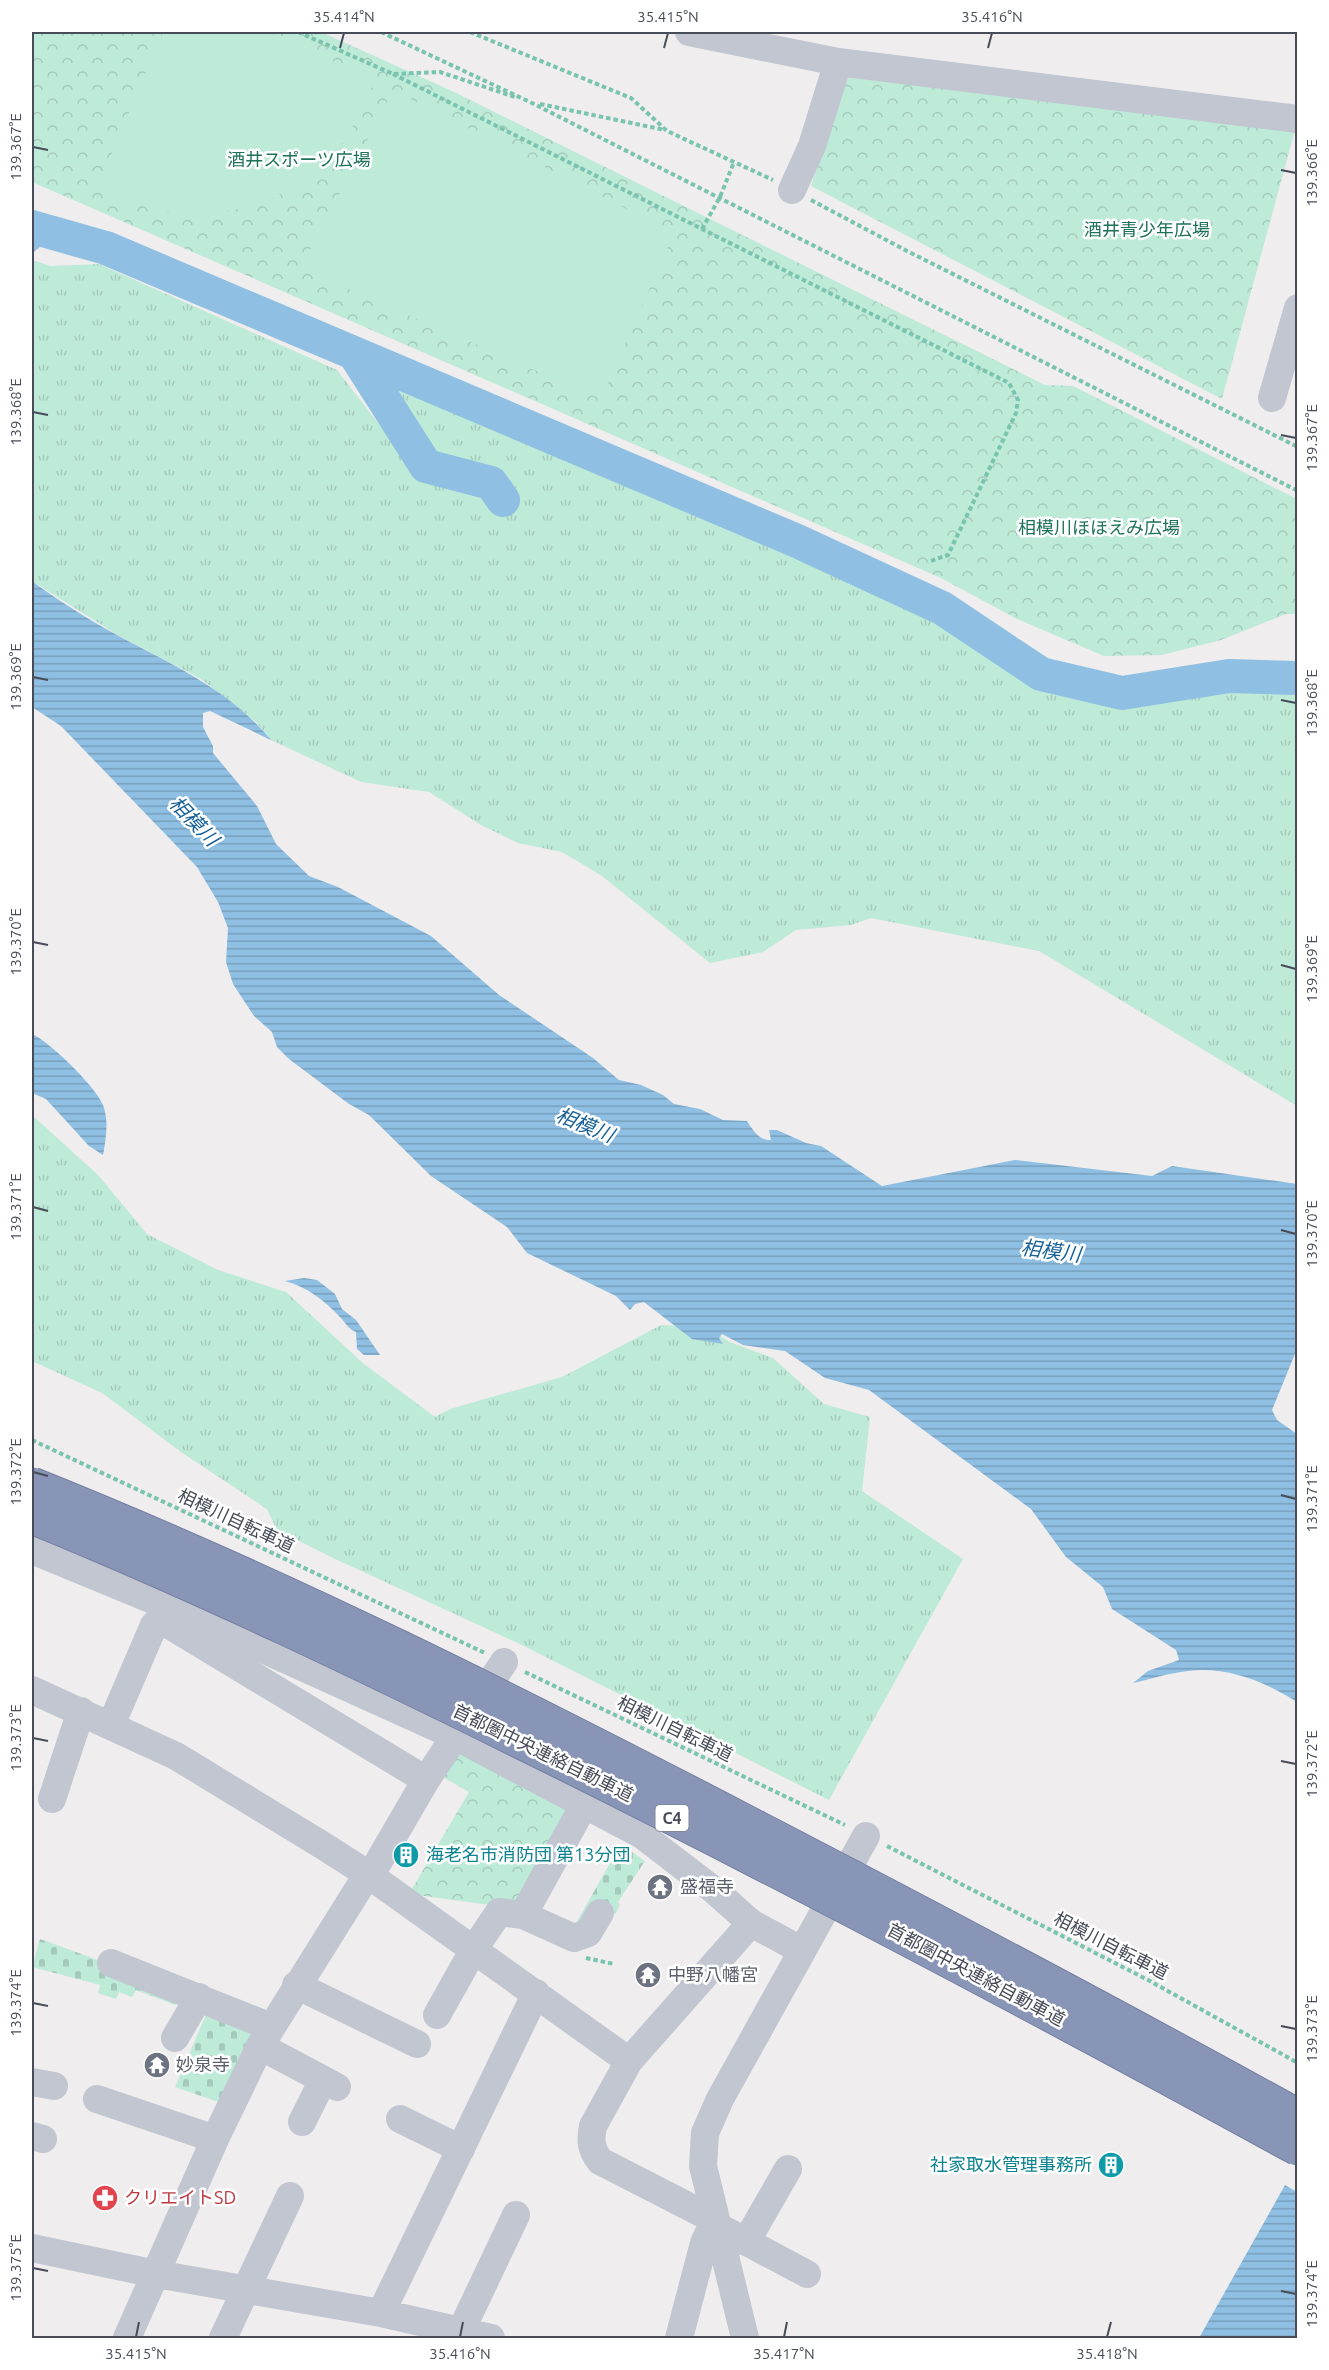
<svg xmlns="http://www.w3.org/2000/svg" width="1329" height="2370" font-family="Ubuntu,'Noto Sans JP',sans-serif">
  <defs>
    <pattern id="grass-tufts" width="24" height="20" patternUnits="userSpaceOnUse" patternTransform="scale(1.5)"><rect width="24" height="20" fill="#beead8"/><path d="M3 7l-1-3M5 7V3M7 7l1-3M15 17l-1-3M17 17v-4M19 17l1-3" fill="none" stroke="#a5cabc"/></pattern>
    <pattern id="cemetery-stones" width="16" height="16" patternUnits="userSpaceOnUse" patternTransform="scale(1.5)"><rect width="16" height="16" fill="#beead8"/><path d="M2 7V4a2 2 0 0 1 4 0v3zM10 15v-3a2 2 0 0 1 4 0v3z" fill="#a5cabc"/></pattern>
    <pattern id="park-crowns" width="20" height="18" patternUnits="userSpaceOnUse" patternTransform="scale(1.5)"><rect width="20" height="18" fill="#beead8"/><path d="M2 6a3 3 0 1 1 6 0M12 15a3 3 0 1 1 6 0" fill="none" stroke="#a5cabc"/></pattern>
    <pattern id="water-rules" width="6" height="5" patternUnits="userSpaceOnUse" patternTransform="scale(1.5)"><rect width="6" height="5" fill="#8fc0e3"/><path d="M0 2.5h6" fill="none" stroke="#779ebb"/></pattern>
  </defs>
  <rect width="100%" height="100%" fill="#efeded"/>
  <path fill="url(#grass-tufts)" d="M32,260l19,6 48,-2 238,106 79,102 69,14 18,14 10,-6 -51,-29 -23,-2 -12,-5 -51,-81 25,1 524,227 39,18 29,23 35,18 84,16h28l78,-12 13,19 29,6 37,-9v422l-258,-155 -168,-33 -20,7 -55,5 -33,22 -53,11 -108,-87 -40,-24 -44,-9 -37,-18 -52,-33 -68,-10 -90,-42 -15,-18 -55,-43 -85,-45 -84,-53z
    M32,1115l66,60 49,59 71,36 68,22 78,72 71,53 15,-8 112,-32 99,-52 45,2 24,15 43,16 51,46 46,13 -8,74 101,68 -134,241 -307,-155 -191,-88 -54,-27 -10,-21 -86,-57 -79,-59 -70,-32z"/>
  <path fill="url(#cemetery-stones)" d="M621,1844l24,17 -27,41 2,3 -5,9 -15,-10 -14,25 -10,-6z
    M40,1939l69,25 68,34 -2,7 -39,-15 -4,7 -13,-5 -3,7 -18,-6 2,-8 -68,-18z
    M208,2010l48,21 -29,74 -52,-18z"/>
  <path fill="url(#park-crowns)" d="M32,32h289l129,58 595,295 28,1 224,113v115h-11l-65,26 -59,15 -58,1 -87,-37 -76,-41 -909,-396z
    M846,77l449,53 -73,269 -411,-213z
    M460,1753l111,56 -44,88 -29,9 -89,-12 60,-102 -28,-16z"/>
  <path fill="#beead8" d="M163,32h105l107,48c-11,25 -22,50 -39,72 -38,45 -102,67 -160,60 -28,-3 -53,-13 -79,-24z
    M393,90l281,143 -73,166 -300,-131z"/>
  <path fill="url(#water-rules)" d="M32,209l85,37 -3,9 -9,3 -32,-14 -22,-5 -19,14z
    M32,581c27,20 56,38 85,54 56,30 113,55 154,105l-61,-29 -7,2v14l10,19v7l44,53 19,38 33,32 29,11 93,49 68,59 94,63 26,22 22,5 22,10 11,9 26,5 23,11 24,1c6,9 12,20 24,19l-2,-10h8l29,13 15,3 61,40 133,-26 137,16 20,-10 125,18v165l-25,61 5,10 20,14v268c-31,-20 -71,-36 -109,-31 -19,2 -37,8 -55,12l15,-12 31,-11 -3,-10 -64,-41 -9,-22 -37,-30 -35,-48 -162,-119 -44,-12 -40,-27 -42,-6 -21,-11 -3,4 4,6 -31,-5 -48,-37 -9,2 -5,6 -14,-14 -89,-43 -20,-26 -76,-51 -62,-61 -20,-11 -60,-45 -12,-12 -5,-15 -18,-16 -21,-32 -7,-22 2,-34 -10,-26 -21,-35 -136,-141 -29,-19z
    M32,1034c17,7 65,54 71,71 6,16 3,34 0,50l-14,-9 -43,-47 -14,-6z
    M304,1278l13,2 18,14 7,15 14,11 24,35h-16l-7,-6 -1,-17c-8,-3 -10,-9 -16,-15 -16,-17 -33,-30 -55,-36z
    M1285,2185l12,7v146h-98z"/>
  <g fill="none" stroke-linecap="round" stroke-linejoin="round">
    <path stroke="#8fc0e3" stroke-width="34" d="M32,227l74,21 691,293 145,67 99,66 81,19 107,-17 69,2
      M356,356l70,110 65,17 12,17"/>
    <path stroke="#79c4af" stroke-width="4" stroke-dasharray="4.5 3" stroke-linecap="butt" d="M298,32l95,42 47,-2 75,25
      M381,32l151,71 766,388
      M470,32l161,66 36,33 106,49
      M393,74l616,309 9,17 -2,13 -68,142 -20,7
      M540,104l125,26
      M811,200l96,51 391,196
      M702,229l18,-32 14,-35
      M32,1440l453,213
      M525,1672l320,153
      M887,1846l261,134 150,83
      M586,1958l28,6"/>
    <path stroke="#c1c6d1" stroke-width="28" d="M689,32l149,30 460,57
      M792,190l20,-44 26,-84
      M1272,398l26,-90
      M32,1550l133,55 290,131 187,99 73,56 36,32 50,27
      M32,1690l144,66 146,89 47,30 260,186
      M111,1725l43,-100 7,-5 265,160
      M52,1799l29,-88
      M523,1915l61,-110
      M111,1963l160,64
      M296,1985l121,59
      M437,2015l37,-66 25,-37 24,3 51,23 14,-5 12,-20
      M175,2038l24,-41
      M260,2046l77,41
      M32,2082l22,4
      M97,2099l118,40
      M400,2119l61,30
      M302,2122l21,-42
      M32,2136l11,3
      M715,2220l-115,-59c-9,-12 -10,-20 -7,-35l36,-65 122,-138
      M717,2226l90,48
      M746,2242l42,-73
      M32,2248l124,26 225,39 110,25
      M381,2313l155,-320
      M461,2331l55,-116
      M127,2338l88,-199 45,-93 102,-163 14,-17 50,-86 78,-118
      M223,2338l67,-142
      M679,2338l25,-95 11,-23
      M745,2338l-42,-172 2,-33 15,-34 146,-263"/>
    <defs>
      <path id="highway-bridge" d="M32,1484c248,99 488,220 726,344 181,94 361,189 540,288
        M32,1517c169,69 333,148 497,229 259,128 515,264 769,403"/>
    </defs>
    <use href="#highway-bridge" stroke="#7480a3" stroke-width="35" stroke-linecap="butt"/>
    <use href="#highway-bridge" stroke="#8895b7" stroke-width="33"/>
  </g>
  <path fill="none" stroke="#474c58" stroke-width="2" d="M340,48l4,-15M664,48l4,-15M988,48l4,-15M33,147l15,3M1281,170l15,3M33,412l15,3M1281,435l15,3M33,677l15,3M1281,700l15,3M33,942l15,3M1281,965l15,4M33,1207l15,4M1281,1230l15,4M33,1472l15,4M1281,1495l15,4M33,1738l15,3M1281,1761l15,3M33,2003l15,3M1281,2026l15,3M33,2268l15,3M1281,2291l15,3M136,2337l3,-15M460,2337l3,-15M784,2337l3,-15M1107,2337l4,-15"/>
  <defs>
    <symbol id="building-disc" viewBox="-11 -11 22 22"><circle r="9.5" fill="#0f9aa8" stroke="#fff"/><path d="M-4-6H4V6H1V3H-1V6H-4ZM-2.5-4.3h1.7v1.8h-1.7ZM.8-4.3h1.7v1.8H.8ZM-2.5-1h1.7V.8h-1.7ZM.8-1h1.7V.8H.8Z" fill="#fff"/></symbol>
    <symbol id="temple-disc" viewBox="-11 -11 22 22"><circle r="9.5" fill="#6b7280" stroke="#fff"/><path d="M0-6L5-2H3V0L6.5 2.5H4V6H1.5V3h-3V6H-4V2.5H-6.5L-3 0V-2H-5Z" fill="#fff"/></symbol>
    <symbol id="pharmacy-disc" viewBox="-11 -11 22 22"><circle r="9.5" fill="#e0444e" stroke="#fff"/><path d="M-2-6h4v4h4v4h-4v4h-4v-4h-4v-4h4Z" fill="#fff"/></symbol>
  </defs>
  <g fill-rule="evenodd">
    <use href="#building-disc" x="391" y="1840" width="30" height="30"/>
    <use href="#temple-disc" x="645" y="1872" width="30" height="30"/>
    <use href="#temple-disc" x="633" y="1960" width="30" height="30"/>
    <use href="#temple-disc" x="142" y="2050" width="30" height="30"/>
    <use href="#building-disc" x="1096" y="2150" width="30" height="30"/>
    <use href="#pharmacy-disc" x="90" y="2183" width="30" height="30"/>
  </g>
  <g text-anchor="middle" stroke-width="5" stroke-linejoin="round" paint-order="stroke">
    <rect fill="#fff" stroke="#7e828a" stroke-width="1.5" x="655.5" y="1805" width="33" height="26" rx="4.5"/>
    <g font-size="16" font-weight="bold" fill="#474c58">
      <text x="672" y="1824">C4</text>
    </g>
    <g font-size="18" fill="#1f725a" stroke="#fff">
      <text x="299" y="166">酒井スポーツ広場</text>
      <text x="1147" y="236">酒井青少年広場</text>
      <text x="1099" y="534">相模川ほほえみ広場</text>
    </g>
    <g font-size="18" fill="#474c58" stroke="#fff">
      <text transform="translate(236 1521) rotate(25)" y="6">相模川自転車道</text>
      <text transform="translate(675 1729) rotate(26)" y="6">相模川自転車道</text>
      <text transform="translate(543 1753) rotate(26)" y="6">首都圏中央連絡自動車道</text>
      <text transform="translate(1111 1946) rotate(27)" y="6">相模川自転車道</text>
      <text transform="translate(976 1975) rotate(28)" y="6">首都圏中央連絡自動車道</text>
    </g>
    <g font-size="18" fill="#0d838f" stroke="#fff" text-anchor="start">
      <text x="426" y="1861">海老名市消防団 第13分団</text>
      <text x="1092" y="2171" text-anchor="end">社家取水管理事務所</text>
    </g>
    <g font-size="18" fill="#5b616d" stroke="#fff" text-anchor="start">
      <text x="680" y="1893">盛福寺</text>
      <text x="668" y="1981">中野八幡宮</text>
      <text x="176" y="2071">妙泉寺</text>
    </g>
    <g font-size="18" fill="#be3a42" stroke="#fff" text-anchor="start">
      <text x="124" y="2204">クリエイトSD</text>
    </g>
    <g font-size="20" font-style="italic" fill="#196399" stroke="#fff">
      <text transform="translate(194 821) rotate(46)" y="7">相模川</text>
      <text transform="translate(585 1125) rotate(22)" y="7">相模川</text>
      <text transform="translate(1051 1251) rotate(7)" y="7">相模川</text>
    </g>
  </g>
  <rect width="1329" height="2370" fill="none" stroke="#ffffff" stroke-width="66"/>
  <rect x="33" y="33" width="1263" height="2304" fill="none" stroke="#474c58" stroke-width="2"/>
  <g font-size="15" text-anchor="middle" fill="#474c58">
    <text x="344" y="22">35.414°N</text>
    <text x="668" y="22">35.415°N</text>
    <text x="992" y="22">35.416°N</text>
    <text transform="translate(16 147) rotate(-90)" y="5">139.367°E</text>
    <text transform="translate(1312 173) rotate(-90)" y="5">139.366°E</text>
    <text transform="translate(16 412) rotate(-90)" y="5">139.368°E</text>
    <text transform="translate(1312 438) rotate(-90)" y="5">139.367°E</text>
    <text transform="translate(16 677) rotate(-90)" y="5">139.369°E</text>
    <text transform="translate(1312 703) rotate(-90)" y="5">139.368°E</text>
    <text transform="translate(16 942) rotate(-90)" y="5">139.370°E</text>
    <text transform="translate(1312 969) rotate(-90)" y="5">139.369°E</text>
    <text transform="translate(16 1207) rotate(-90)" y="5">139.371°E</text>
    <text transform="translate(1312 1234) rotate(-90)" y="5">139.370°E</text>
    <text transform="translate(16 1472) rotate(-90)" y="5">139.372°E</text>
    <text transform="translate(1312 1499) rotate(-90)" y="5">139.371°E</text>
    <text transform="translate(16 1738) rotate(-90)" y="5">139.373°E</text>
    <text transform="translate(1312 1764) rotate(-90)" y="5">139.372°E</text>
    <text transform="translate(16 2003) rotate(-90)" y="5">139.374°E</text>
    <text transform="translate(1312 2029) rotate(-90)" y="5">139.373°E</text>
    <text transform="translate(16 2268) rotate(-90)" y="5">139.375°E</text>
    <text transform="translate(1312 2294) rotate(-90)" y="5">139.374°E</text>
    <text x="136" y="2359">35.415°N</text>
    <text x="460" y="2359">35.416°N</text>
    <text x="784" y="2359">35.417°N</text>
    <text x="1107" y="2359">35.418°N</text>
  </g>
</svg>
